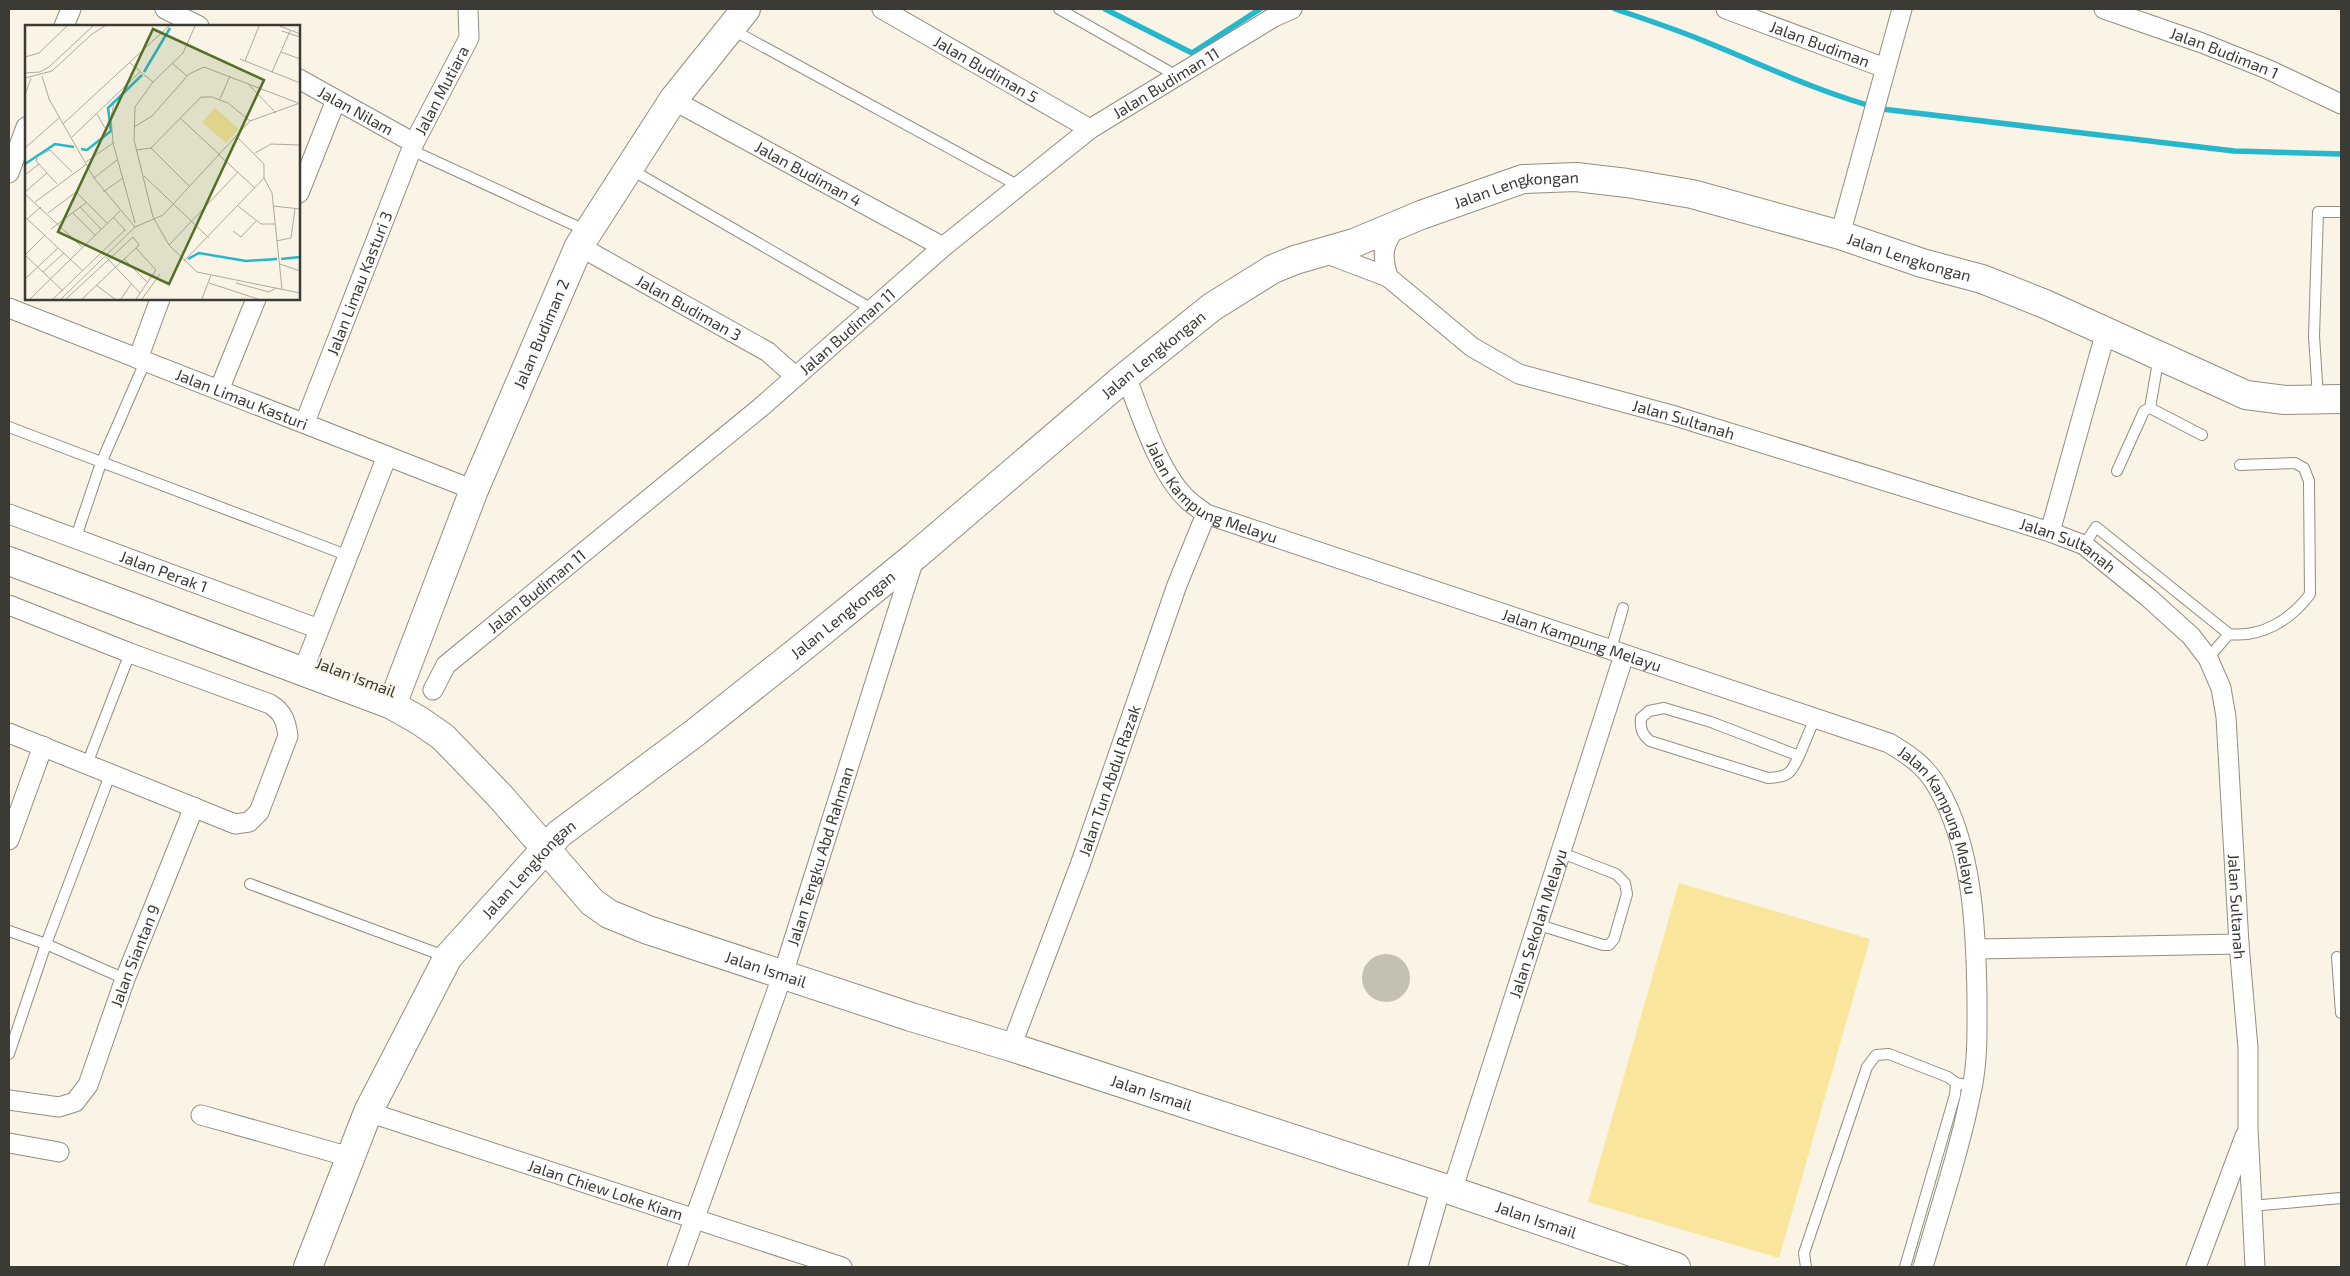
<svg xmlns="http://www.w3.org/2000/svg" width="2350" height="1276" font-family="'Exo 2',sans-serif">
  <rect width="100%" height="100%" fill="#f9f4e5"/>
  <path fill="#fae59d" d="M1679,883l191,56 -91,319 -191,-56z"/>
  <g fill="none" stroke-linecap="round" stroke-linejoin="round">
    <path stroke="#26b7cc" stroke-width="5.5" d="M1105,9l87,44 68,-44
      M1615,9c30,10 60,20 89,32 59,24 116,52 178,68l352,42 107,3"/>
  </g>
  <path fill="#c4c0b2" d="M1362 978a24 24 0 1 1 48 0a24 24 0 1 1-48 0Z"/>
  <g fill="none" stroke-linecap="round" stroke-linejoin="round">
    <defs>
      <path id="lane" d="M1059,9l118,67
        M731,29l288,157
        M411,150l176,81
        M630,169l242,140
        M2318,397l-4,-61 4,-124h23
        M2150,408l9,-52
        M9,427l340,129
        M2117,471l27,-60 6,-3 52,27
        M75,540l26,-77 44,-101
        M2084,545l12,-18 133,107c32,4 62,-14 81,-40l-1,-113 -5,-13 -9,-5 -55,2
        M1611,649l12,-41
        M2208,658l21,-24
        M1799,756l-88,-34 -47,-14 -15,3 -8,7c-1,11 1,16 9,23l118,37c20,-1 23,-4 31,-22l16,-38
        M87,764l43,-111
        M250,884l197,73
        M1536,924l67,21h6l5,-6 13,-45 -2,-11 -9,-9 -54,-21
        M9,931l37,13 79,35
        M2337,957l4,56
        M9,1054l37,-110 64,-169
        M2251,1206l90,-8
        M1806,1267l-2,-14 63,-186 9,-12 13,-1 59,23 8,6 16,3
        M1905,1267l50,-172 1,-12"/>
      <g id="street">
        <path d="M165,9l34,17"/>
        <path id="s1" d="M882,9l208,120"/>
        <path id="s2" d="M1726,9l159,59"/>
        <path id="s3" d="M2104,9l98,34 65,26 74,35"/>
        <path d="M64,26l7,-17"/>
        <path id="s4" d="M299,79l115,64"/>
        <path id="s5" d="M673,100l270,147"/>
        <path d="M9,173l17,-46"/>
        <path d="M299,193l37,-93"/>
        <path id="s6" d="M1397,225c-14,20 -16,28 -9,52l84,70 47,27 156,42 375,116 34,13 65,53 42,38 17,22 13,30 5,29 13,227 9,104v80l7,139"/>
        <path d="M1840,235l62,-226"/>
        <path id="s7" d="M579,246l189,106 27,24"/>
        <path d="M1322,252l66,25"/>
        <path id="s8" d="M9,308l465,182"/>
        <path d="M138,359l22,-60"/>
        <path id="s9" d="M1126,376c14,36 33,98 62,124 5,5 12,9 18,14l683,229c20,12 37,23 49,45 35,60 38,142 39,210 0,30 1,61 -5,90 -12,61 -32,120 -49,179"/>
        <path d="M219,390l37,-91"/>
        <path id="s10" d="M305,422l109,-279 55,-105 -1,-29"/>
        <path id="s11" d="M9,514l310,115"/>
        <path d="M2050,532l56,-201"/>
        <path d="M9,605l121,48 140,51c13,8 16,17 18,32l-29,76 -10,10 -14,2 -226,-91"/>
        <path d="M308,658l79,-202"/>
        <path id="s12" d="M433,690l13,-25 314,-257 183,-161 147,-118 184,-112 18,-8"/>
        <path d="M9,840l34,-94"/>
        <path d="M1976,949l263,-5"/>
        <path id="s13" d="M1011,1047l69,-182 97,-280 29,-71"/>
        <path id="s14" d="M9,1100l50,7 16,-5 13,-17 37,-106 69,-172"/>
        <path id="s15" d="M368,1112l474,155"/>
        <path d="M201,1115l149,42"/>
        <path d="M9,1143l50,9"/>
        <path id="s16" d="M1452,1191l172,-536"/>
        <path id="s17" d="M677,1267l106,-293 132,-418"/>
        <path d="M1418,1267l23,-80"/>
        <path d="M2196,1267l49,-131"/>
      </g>
      <g id="secondary">
        <path id="s18" d="M9,561l383,144 28,16 23,16 57,59 92,106 17,12 39,16 263,87 100,30 430,140 235,80"/>
        <path id="s19" d="M392,705l82,-215 105,-244 94,-146 73,-91"/>
        <path id="s20" d="M308,1267l60,-155 80,-155 111,-123 137,-102 107,-85 112,-91 211,-180 86,-69 61,-38 22,-9 59,-17 67,-28 102,-36 53,-2 51,6 65,11 148,41 82,28 60,16 63,25 201,91 39,5 56,-1"/>
      </g>
    </defs>
    <use href="#lane" stroke="#928e80" stroke-width="12"/>
    <use href="#street" stroke="#928e80" stroke-width="21"/>
    <use href="#secondary" stroke="#928e80" stroke-width="30"/>
    <use href="#lane" stroke="#fff" stroke-width="10"/>
    <use href="#street" stroke="#fff" stroke-width="19"/>
    <use href="#secondary" stroke="#fff" stroke-width="28"/>
  </g>
  <g text-anchor="middle" stroke-width="4" stroke-linejoin="round" paint-order="stroke">
    <g font-size="16" fill="#3c3a34" stroke="#f9f4e5">
      <text dy="6" stroke="none"><textPath href="#s2" startOffset="100">Jalan Budiman</textPath></text>
      <text dy="6" stroke="none"><textPath href="#s3" startOffset="128">Jalan Budiman 1</textPath></text>
      <text dy="6" stroke="none"><textPath href="#s1" startOffset="120">Jalan Budiman 5</textPath></text>
      <text dy="6" stroke="none"><textPath href="#s12" startOffset="955">Jalan Budiman 11</textPath></text>
      <text dy="6" stroke="none"><textPath href="#s10" startOffset="359">Jalan Mutiara</textPath></text>
      <text dy="6" stroke="none"><textPath href="#s4" startOffset="65">Jalan Nilam</textPath></text>
      <text dy="6" stroke="none"><textPath href="#s5" startOffset="154">Jalan Budiman 4</textPath></text>
      <text dy="6" stroke="none"><textPath href="#s20" startOffset="1675">Jalan Lengkongan</textPath></text>
      <text dy="6" stroke="none"><textPath href="#s20" startOffset="2080">Jalan Lengkongan</textPath></text>
      <text dy="6" stroke="none"><textPath href="#s10" startOffset="149">Jalan Limau Kasturi 3</textPath></text>
      <text dy="6" stroke="none"><textPath href="#s7" startOffset="126">Jalan Budiman 3</textPath></text>
      <text dy="6" stroke="none"><textPath href="#s12" startOffset="550">Jalan Budiman 11</textPath></text>
      <text dy="6" stroke="none"><textPath href="#s19" startOffset="400">Jalan Budiman 2</textPath></text>
      <text dy="6" stroke="none"><textPath href="#s20" startOffset="1270">Jalan Lengkongan</textPath></text>
      <text dy="6" stroke="none"><textPath href="#s8" startOffset="250">Jalan Limau Kasturi</textPath></text>
      <text dy="6" stroke="none"><textPath href="#s6" startOffset="390">Jalan Sultanah</textPath></text>
      <text dy="6" stroke="none"><textPath href="#s9" startOffset="154">Jalan Kampung Melayu</textPath></text>
      <text dy="6" stroke="none"><textPath href="#s6" startOffset="795">Jalan Sultanah</textPath></text>
      <text dy="6" stroke="none"><textPath href="#s11" startOffset="165">Jalan Perak 1</textPath></text>
      <text dy="6" stroke="none"><textPath href="#s12" startOffset="145">Jalan Budiman 11</textPath></text>
      <text dy="6" stroke="none"><textPath href="#s20" startOffset="865">Jalan Lengkongan</textPath></text>
      <text dy="6" stroke="none"><textPath href="#s9" startOffset="559">Jalan Kampung Melayu</textPath></text>
      <text transform="translate(356 677) rotate(21)" y="6">Jalan Ismail</text>
      <text dy="6" stroke="none"><textPath href="#s13" startOffset="284">Jalan Tun Abdul Razak</textPath></text>
      <text dy="6" stroke="none"><textPath href="#s9" startOffset="979">Jalan Kampung Melayu</textPath></text>
      <text dy="6" stroke="none"><textPath href="#s17" startOffset="435">Jalan Tengku Abd Rahman</textPath></text>
      <text dy="6" stroke="none"><textPath href="#s20" startOffset="460">Jalan Lengkongan</textPath></text>
      <text dy="6" stroke="none"><textPath href="#s6" startOffset="1230">Jalan Sultanah</textPath></text>
      <text dy="6" stroke="none"><textPath href="#s16" startOffset="281">Jalan Sekolah Melayu</textPath></text>
      <text dy="6" stroke="none"><textPath href="#s14" startOffset="226">Jalan Siantan 9</textPath></text>
      <text dy="6" stroke="none"><textPath href="#s18" startOffset="879">Jalan Ismail</textPath></text>
      <text dy="6" stroke="none"><textPath href="#s18" startOffset="1284">Jalan Ismail</textPath></text>
      <text dy="6" stroke="none"><textPath href="#s15" startOffset="250">Jalan Chiew Loke Kiam</textPath></text>
      <text dy="6" stroke="none"><textPath href="#s18" startOffset="1689">Jalan Ismail</textPath></text>
    </g>
  </g>
  <g transform="translate(25 25)">
    <rect width="275" height="275" fill="#f9f4e5"/>
    <path d="M190,83l24,21 -13,14 -24,-21z" fill="#fae59d"/>
    <path fill="none" stroke="#26b7cc" stroke-width="2.5" d="M119,47l26,-44M56,124l6,1 24,-19 -3,-23 34,-33M0,139l30,-20 19,3M163,234l11,-6 47,8 31,-2M256,234l19,-2"/>
    <path fill="none" stroke="#adaa9e" stroke-width="1" d="M170,1l-12,27 -30,29 -18,25 -1,33 19,77 16,28 28,27 103,21M255,1l20,8M257,6l18,6M256,27l19,7M0,32l14,-4 28,-27M215,34l60,24M220,36l14,-35M105,38l23,19M147,38l15,13M247,47l18,-41M0,48l15,-1 9,-5 44,-41M17,51l7,23 45,79 41,49M0,53l27,-7 40,-37 13,-8M224,60l27,28M0,70l6,-17M195,74l10,-23M89,79l-3,13 2,26 22,80M72,89l8,14M155,93l40,37M38,99l106,-98M109,102l18,-11 37,-42 15,-7 94,36M47,112l68,-65M212,112l27,27v14l8,15 10,96M0,123l34,-30M126,123l39,39M111,125l15,-2 50,-51h11l16,6 22,18M230,128l16,-9 29,1M194,130l36,33M61,137l27,-19M0,150l14,-11M119,151l65,62M69,153l23,-18M32,159l-21,-23 1,-4 13,-7 22,22M0,167l22,-19M78,167l20,-14M0,169l57,53M10,177l52,-38M213,181l23,18h14M248,181l27,3M55,182l21,22M23,188l28,-21 31,31M48,188l22,22M0,192l58,54M88,192l13,14M2,194l14,-12M26,204l36,-27M208,206l8,6 15,-16M251,216l15,-3 4,-29M144,220l69,-73M111,223l20,22 -20,29M0,230l38,36M0,230l20,-20M81,232l34,36M99,234l24,24M159,236l80,-83M255,239l20,7M18,247l21,-19M0,254l33,-31M184,258l49,16M211,258l33,9 7,-4M71,260l19,14M5,274l90,-88M28,274l72,-69M36,274l74,-72 28,-12 87,-94 50,-18M41,274l67,-62 6,8 -57,54M96,274l10,-15M117,274l18,-25M177,274l9,-24"/>
    <path fill="#527026" fill-opacity="0.15" stroke="#527026" stroke-width="2.5" d="M128,4l111,51 -95,204 -111,-52z"/>
    <rect width="275" height="275" fill="none" stroke="#3c3a34" stroke-width="2.5"/>
  </g>
  <rect width="2350" height="1276" fill="none" stroke="#3c3a34" stroke-width="20"/>
</svg>
